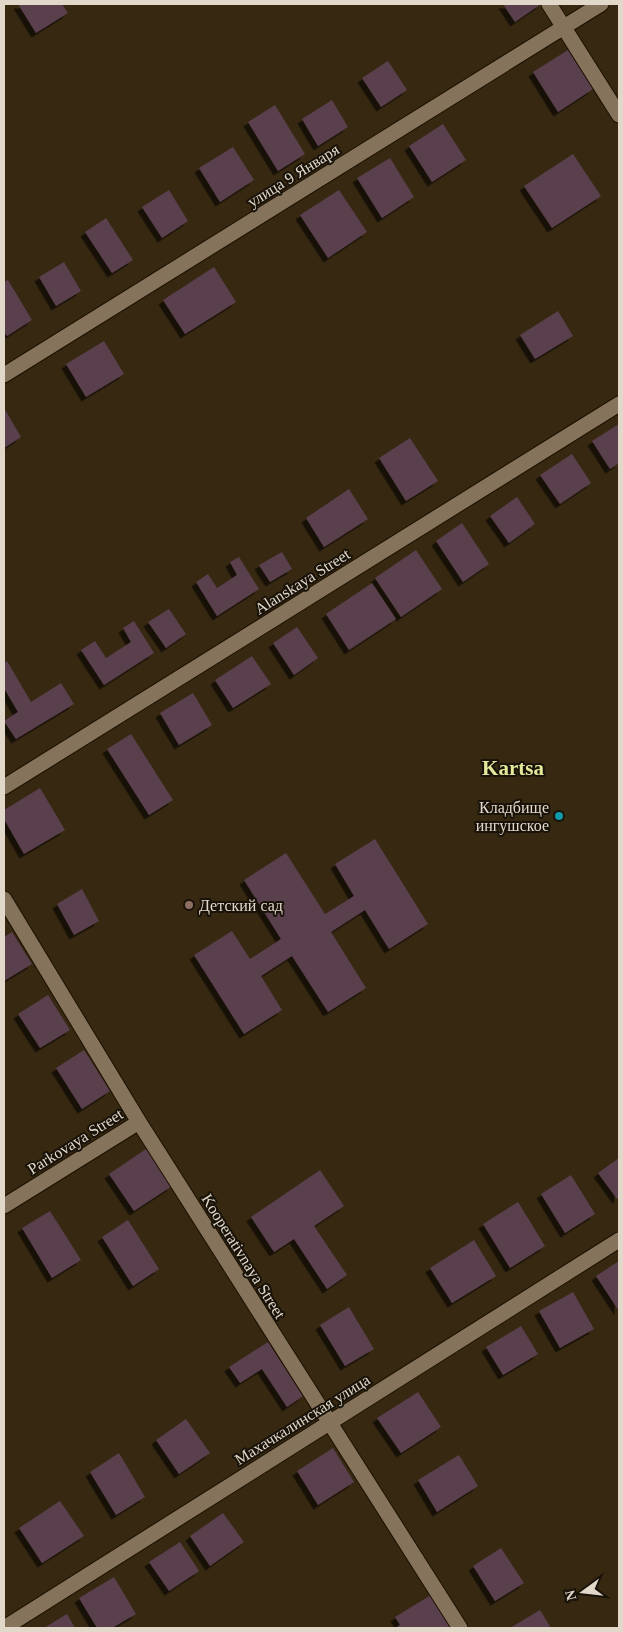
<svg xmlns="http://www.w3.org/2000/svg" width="623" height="1632" font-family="Georgia,serif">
  <defs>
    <filter id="shadow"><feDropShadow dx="-4.5" dy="4.5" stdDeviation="0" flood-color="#0009"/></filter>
  </defs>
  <rect width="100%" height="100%" fill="#362811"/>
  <path fill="#5a3f4d" filter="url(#shadow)" d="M18,4h44l6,9 -32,20z
    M503,4h38l-26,18z
    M568,50l25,39 -35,23 -25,-40z
    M388,61l19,29 -26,17 -19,-29z
    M332,100l16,27 -30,19 -16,-27z
    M275,105l30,49 -27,17 -30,-49z
    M443,124l23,36 -34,22 -23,-36z
    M233,147l21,33 -34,22 -21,-34z
    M573,154l28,42 -49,32 -28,-42z
    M390,158l24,39 -32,21 -25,-40z
    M169,190l19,31 -26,17 -20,-31z
    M339,190l28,42 -39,26 -28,-43z
    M106,218l27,42 -21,13 -27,-41z
    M64,262l17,29 -25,15 -17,-29z
    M214,267l22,35 -51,32 -22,-34z
    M8,280l24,40 -25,16 -3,-4v-50z
    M558,311l15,25 -38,23 -15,-24z
    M104,341l20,33 -38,23 -20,-33z
    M4,408l17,29 -17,11z
    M619,424v39l-9,6 -18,-28z
    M410,438l28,43 -32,20 -27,-43z
    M572,454l19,29 -31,21 -20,-29z
    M349,489l19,30 -44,28 -18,-29z
    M517,497l18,27 -26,19 -19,-27z
    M462,523l27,41 -26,18 -27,-41z
    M416,550l26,39 -41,28 -26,-39z
    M282,552l10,17 -22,13 -11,-17z
    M239,557l20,32 -42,27 -21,-34 12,-8 9,14 20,-13 -7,-13z
    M372,583l24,36 -47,31 -23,-36z
    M169,609l17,25 -20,14 -18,-26z
    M134,621l20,32 -50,32 -23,-35 14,-9 11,17 25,-16 -8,-14z
    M297,627l21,31 -24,17 -21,-32z
    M252,656l19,28 -38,24 -18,-28z
    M7,661l24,41 30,-19 13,21 -58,35 -12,-18 14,-9 -14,-24v-25z
    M193,693l19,32 -33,20 -19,-32z
    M131,734l42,66 -24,15 -42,-66z
    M40,788l25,42 -41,24 -20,-35v-9z
    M375,839l53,85 -39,25 -24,-39 -34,22 35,56 -38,24 -36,-56 -31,20 21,34 -38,24 -50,-79 38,-24 18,28 31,-20 -37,-59 42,-27 39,61 29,-18 -19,-32z
    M82,889l17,32 -25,14 -17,-31z
    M12,932l20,32 -28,17v-44z
    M48,995l22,35 -30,18 -22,-34z
    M84,1050l26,41 -28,18 -26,-41z
    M146,1149l26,37 -38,25 -25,-37z
    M619,1158v39l-2,2 -19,-26z
    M320,1170l24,36 -30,20 33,49 -20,14 -33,-50 -20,13 -23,-35z
    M571,1175l24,39 -30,19 -24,-39z
    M518,1202l27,44 -35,22 -27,-44z
    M50,1211l31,49 -29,18 -30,-50z
    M128,1220l31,49 -26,17 -31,-49z
    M474,1240l22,36 -44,27 -22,-35z
    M619,1261v50l-23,-35z
    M573,1292l21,37 -34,19 -21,-37z
    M349,1307l25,42 -29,17 -25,-41z
    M521,1326l17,28 -35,21 -17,-28z
    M268,1342l35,54 -16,11 -25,-38 -22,14 -11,-16z
    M418,1392l23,35 -40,26 -24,-35z
    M186,1419l24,34 -31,21 -23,-34z
    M333,1448l21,34 -36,23 -21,-34z
    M119,1453l26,44 -29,18 -26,-43z
    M459,1455l19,31 -41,26 -19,-32z
    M60,1501l24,35 -42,27 -23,-35z
    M223,1513l21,29 -34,24 -20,-30z
    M180,1542l19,29 -30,20 -20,-29z
    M501,1548l23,35 -29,18 -22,-35z
    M114,1577l22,37 -24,14h-15l-18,-30z
    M431,1595l20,33h-56l5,-3 -5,-8z
    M540,1610l11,18h-41z
    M67,1614l8,14h-31z"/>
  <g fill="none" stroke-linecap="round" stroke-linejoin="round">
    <defs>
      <path id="minor" d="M549,4l70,111
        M4,375l597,-371
        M4,787l615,-383
        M4,899l135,223 321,506
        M4,1206l135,-84
        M4,1628l615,-388"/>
    </defs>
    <use href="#minor" stroke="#1d1000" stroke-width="17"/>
    <use href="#minor" stroke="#85745b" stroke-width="15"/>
  </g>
  <circle fill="#0f9aa8" stroke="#181208" stroke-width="2" cx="559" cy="816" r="5"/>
  <circle fill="#8d6e63" stroke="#181208" stroke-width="2" cx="189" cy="905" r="5"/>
  <g text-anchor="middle" stroke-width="4" stroke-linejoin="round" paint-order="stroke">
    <g font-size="16" fill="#e1d8ca" stroke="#181208">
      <text transform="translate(293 175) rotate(-32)" y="6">улица 9 Января</text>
      <text transform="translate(302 581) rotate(-32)" y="6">Alanskaya Street</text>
      <text transform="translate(75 1141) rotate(-32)" y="6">Parkovaya Street</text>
      <text transform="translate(244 1256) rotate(58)" y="6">Kooperativnaya Street</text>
      <text transform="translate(302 1419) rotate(-32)" y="6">Махачкалинская улица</text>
    </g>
    <g font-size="16" fill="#e1d8ca" stroke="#181208" text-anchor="end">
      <text x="549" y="813">Кладбище<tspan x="549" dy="18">ингушское</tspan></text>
      <text x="199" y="911" text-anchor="start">Детский сад</text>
    </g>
    <g font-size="21" font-weight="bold" fill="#e2e99a" stroke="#181208">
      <text x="513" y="775">Kartsa</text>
    </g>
  </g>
  <rect width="623" height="1632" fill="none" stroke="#e1d8ca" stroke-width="10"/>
  <g transform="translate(583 1592) rotate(255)" stroke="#181208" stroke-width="4" paint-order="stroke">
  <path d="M0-4L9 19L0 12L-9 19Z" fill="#e1d8ca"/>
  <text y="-8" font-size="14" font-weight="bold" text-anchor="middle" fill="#e1d8ca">N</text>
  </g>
</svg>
